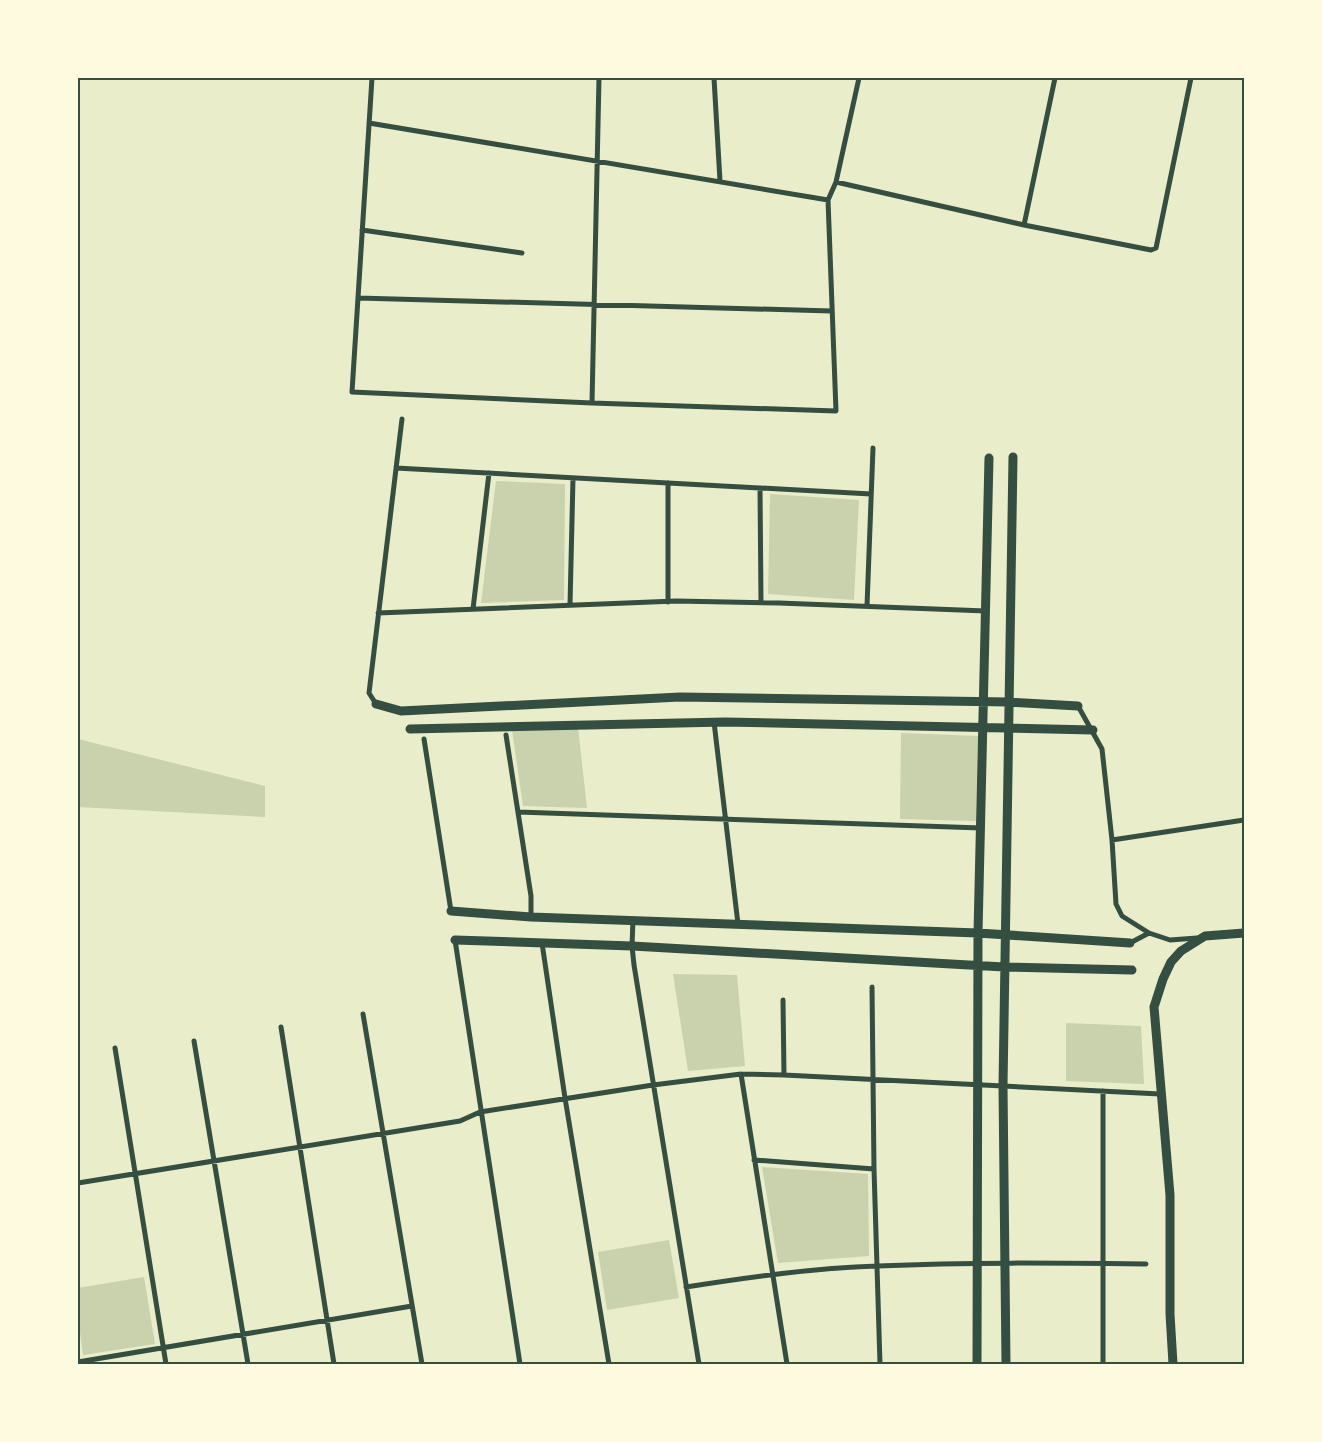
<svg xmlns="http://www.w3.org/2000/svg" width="1322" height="1442" font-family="'Exo 2',sans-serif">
  <rect width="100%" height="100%" fill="#e9edc9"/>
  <path fill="#cad2ad" d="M496,481l69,3 -1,116 -83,3z
    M770,494l89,6 -5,100 -86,-6z
    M578,727l9,81 -64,-2 -11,-76z
    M901,733l77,3 -2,85 -76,-2z
    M78,739l187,47v31l-187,-10z
    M673,974l64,1 8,91 -57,5z
    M1066,1023l75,3 3,58 -78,-3z
    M762,1167l106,7 1,82 -91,7z
    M669,1240l10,58 -72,12 -9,-58z
    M144,1277l11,67 -72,11 -5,-37v-30z"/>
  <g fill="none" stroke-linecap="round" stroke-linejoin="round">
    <path stroke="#344e41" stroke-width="5" d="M372,78l-20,314 240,11 244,8 -8,-211 8,-18 23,-104
      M714,78l6,103
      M369,123l459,77
      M836,182l188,43 127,25 5,-2 35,-170
      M1024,225l31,-147
      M362,230l160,23
      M358,298l474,13
      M592,403l7,-325
      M396,468l475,26
      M760,488l1,114
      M668,602v-119
      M570,605l3,-127
      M867,606l6,-158
      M473,609l16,-136
      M378,613l298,-12 103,2 207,8
      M376,704l-7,-11 33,-274
      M1078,706l24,43 10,91 4,64 6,12 27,17 21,7 27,-2
      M714,722l24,202
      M506,735l25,161v21
      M424,739l27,172
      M518,812l463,16
      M1112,840l132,-20
      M633,920l-1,26 2,19 65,399
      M455,940l65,424
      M542,943l23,155 44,266
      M1130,943l19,-10
      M872,987l2,182 6,195
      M783,1000l1,75
      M363,1014l59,350
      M281,1027l53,337
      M194,1041l54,323
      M115,1048l51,316
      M741,1074l46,290
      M754,1160l120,9
      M78,1183l382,-62 20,-9 173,-27 88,-11 43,1 376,19
      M686,1287c64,-10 128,-19 192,-21 89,-4 179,-3 268,-2
      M78,1362l334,-56
      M1103,1364v-273"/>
    <path stroke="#344e41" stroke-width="9" d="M376,704l25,7 279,-14 329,5 69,4
      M410,729l315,-7 368,8
      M451,911l80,6 447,16 152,10
      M455,940l177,6 372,21 128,3
      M977,1364l1,-431 11,-475
      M1006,1364l-3,-278 10,-629
      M1173,1364l-3,-50v-119l-16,-188 9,-28 8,-17 10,-11 24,-15 39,-3"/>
  </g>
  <rect width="1322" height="1442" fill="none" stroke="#fefae0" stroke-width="158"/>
  <rect x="79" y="79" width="1164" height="1284" fill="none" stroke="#344e41" stroke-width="2"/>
</svg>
